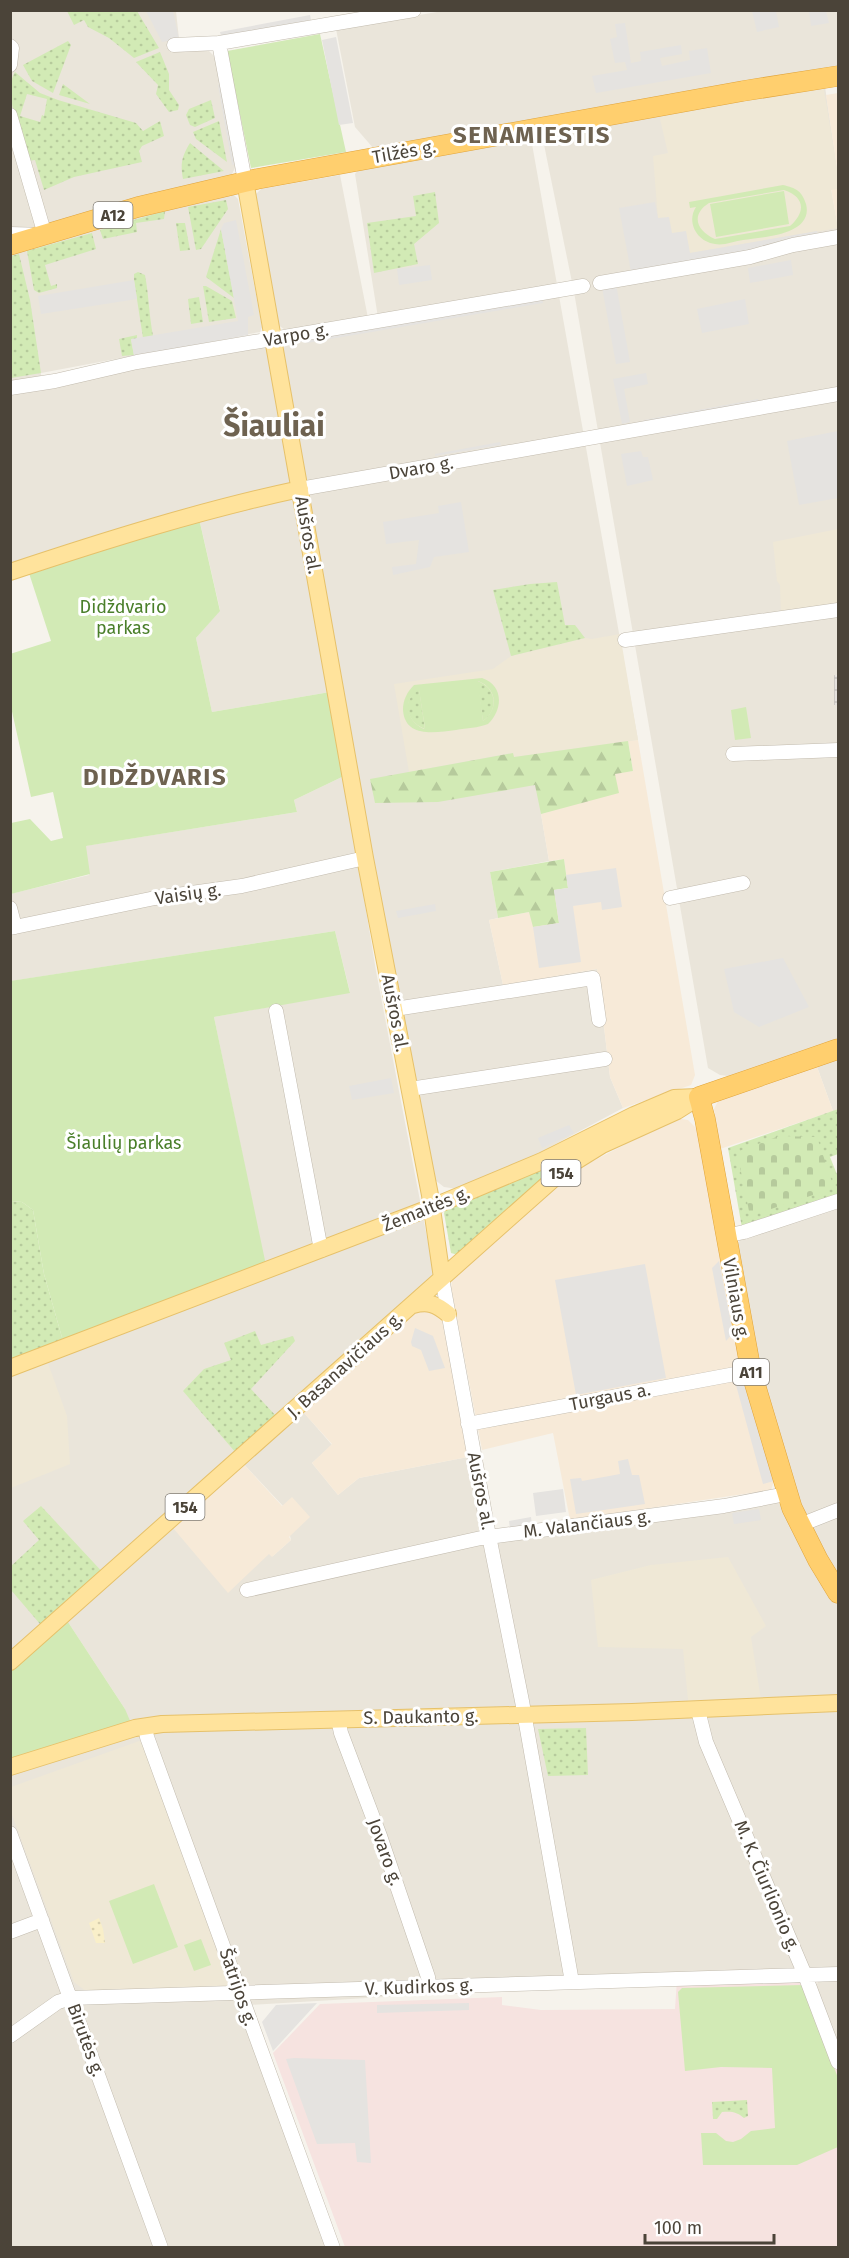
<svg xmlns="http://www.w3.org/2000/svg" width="849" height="2258" font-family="'Fira Sans',sans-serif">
  <defs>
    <pattern id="industrial-grid" width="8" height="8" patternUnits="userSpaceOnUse" patternTransform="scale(1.5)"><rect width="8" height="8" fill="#e6e2dd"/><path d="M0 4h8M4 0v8" fill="none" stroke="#c7c3be"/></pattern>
    <pattern id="grass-dots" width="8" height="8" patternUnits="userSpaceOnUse" patternTransform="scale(1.5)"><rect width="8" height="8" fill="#d2eab5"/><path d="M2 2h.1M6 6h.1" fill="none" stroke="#b6ca9c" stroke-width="1.8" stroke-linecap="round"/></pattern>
    <pattern id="forest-firs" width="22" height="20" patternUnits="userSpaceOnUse" patternTransform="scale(1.5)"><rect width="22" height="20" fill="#d2eab5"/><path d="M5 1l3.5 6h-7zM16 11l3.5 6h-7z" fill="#b6ca9c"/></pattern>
    <pattern id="sand-dots" width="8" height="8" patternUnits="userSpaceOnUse" patternTransform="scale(1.5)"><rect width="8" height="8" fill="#f9efc9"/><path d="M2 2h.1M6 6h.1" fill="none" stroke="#d7cead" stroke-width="1.8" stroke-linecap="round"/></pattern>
    <pattern id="cemetery-stones" width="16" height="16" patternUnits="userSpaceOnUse" patternTransform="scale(1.5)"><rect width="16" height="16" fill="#d2eab5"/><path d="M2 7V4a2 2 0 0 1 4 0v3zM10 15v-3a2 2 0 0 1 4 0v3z" fill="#b6ca9c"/></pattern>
  </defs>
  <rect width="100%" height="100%" fill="#f6f3ec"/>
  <path fill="#eae5da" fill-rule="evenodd" d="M449,10l389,1v59l-15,3 15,102v14l-7,1 7,43v442l-4,1v29h4v333l-110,38 -8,-1 -12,-7 -134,-776 -34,-167 -166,24 -19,-22 -19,-98z
    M11,11h165l3,28 8,12h22l6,6 20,111 -3,6 -4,3 -217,57z
    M526,138l6,6 106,596 -9,1 -10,52 -78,21 8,47 -59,11 8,46 -9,2 14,65 94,-16 13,108 13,31 -88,47 -78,34 -6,-1 -7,-1 -9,-7 -7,-11 -145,-821 6,-4 91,-14 -25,-156 5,-6z
    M340,175l28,143 -79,13 -5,-2 -6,-4 -22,-131 5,-5z
    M233,194l5,5 24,128 -2,5 -219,41v10l231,-43 28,149 -289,83v-321l167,-48z
    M291,498l3,1 36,193 -118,20 -16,-74 24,-28 -21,-92z
    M344,776l32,195 60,313 -137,123 33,38 -20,18 26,32 21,-17 109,-21 54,263 316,-9v263l-133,4 -456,27 84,242h-322v-486l114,-52 -61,-93 -53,46v-294l255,-98 -52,-253 136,-25 -15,-61 -324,50 -1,-87 79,-19 -4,-29 212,-34 -3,-12zM239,1459l44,47 8,34 -18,16 -3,-2z
    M838,1056v53l-5,2 -17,-47z
    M838,1204v375l-30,-50 -23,-63 -35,-137 -14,-84 7,-8z
    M769,1497l11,7 17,35 41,67v94l-314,15 -35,-179z
    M838,1979v75l-23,-68 5,-6z"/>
  <path fill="#f7ead8" d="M838,93v82l-12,-80z
    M831,189h7v39z
    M638,740l57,335 -4,10 -68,23 -13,-31 -13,-108 -94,16 -14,-65 40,-8 39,-25 -4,-28 -15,2 -8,-47 13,-4 61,-37 18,-2 -5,-30z
    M816,1064l17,47 -113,38 -6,-40 5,-10z
    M676,1118l12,2 8,8 38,204 40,149 -3,9 -201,30 -17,-87 -71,17 -31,-162 1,-7 5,-8 117,-102z
    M421,1307l22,11 25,139 -109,21 -21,17 -26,-32 20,-19 -30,-33z
    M239,1459l43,47 10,-9 18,20 -21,20 2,3 -19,17 -3,-3 -41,39 -60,-71z"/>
  <path fill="url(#industrial-grid)" d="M834,675l4,1v29h-4z"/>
  <path fill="#efe8d6" d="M822,78l16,97v14l-7,1 7,38 -148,25 -32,-34 -5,-63 15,-3 -11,-47z
    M838,529v81l-57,8 -1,-33 -3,-4 -4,-39z
    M620,634l18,106 -124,17 -2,-4 -103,19 -15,-88 99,-15 18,-13 74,-18 7,1z
    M45,1355l22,61 3,48 -59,24v-120z
    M728,1557l38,69 -15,11 11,69 -73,4 -6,-61 -85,-2 -7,-67 60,-15z
    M142,1740l87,236 -2,10 -140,6 -13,-10 -63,-170v-25z"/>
  <path fill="#f6e3e0" d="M805,1975l33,87v185h-493l-72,-194 47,-49 182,-7v8l39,5 134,-1 2,-29z"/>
  <path fill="url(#grass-dots)" fill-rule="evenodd" d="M67,11h70l22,37 -25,10 -25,-20 -21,-11 -4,-7 -10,5z
    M68,41l3,4 -18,48 -21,-12 -9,-16z
    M160,52l9,22v16l10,15 -1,5 -9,2 -13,-18 2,-9 -22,-23z
    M15,72l25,21 18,7 78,23 7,8 17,-10 4,15 -22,10 -3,5 3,11 -68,15 -30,13 -9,-30 -7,1c-6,-22 -26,-70 -13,-89zM27,94l20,5 -3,17 -2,-1 -2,7 -20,-6z
    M63,84l27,20 -31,-9z
    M211,100l4,18 -20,9 -5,-2 -4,-10 3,-6z
    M219,121l8,41 -31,-23 -3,-7z
    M190,143l34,28 -41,8c-3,-15 -1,-23 7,-36z
    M435,192l4,31 -25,21 4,20 -44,9 -7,-50 49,-7 -3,-20z
    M226,200l2,9 -27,40 -5,1 -8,-43z
    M165,211l-1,8 -28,4 1,9 -34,7 -3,-9z
    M176,223h9l5,27 -10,1z
    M221,229l13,69 -28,-21z
    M92,233l4,16 -51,16 6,21 6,-2v4l-18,5 -5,-3 -7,-39z
    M19,254l11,46 11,73 -30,5v-122z
    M138,272l7,3c4,22 4,40 8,61l-10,2 -9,-58v-6z
    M203,286h3l26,15 4,17 -27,4z
    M199,297l4,25 -12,2 -3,-25z
    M137,335v4l-6,1 3,15 -12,1 -3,-17z
    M557,582l8,43h10l10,13 -74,18 -18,-66 37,-6z
    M477,681c20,6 22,29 6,40z
    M419,689l6,40c-18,-7 -25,-28 -6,-40z
    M838,1109v45l-8,3 8,20v18l-96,33 -14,-80z
    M564,1159l-106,96 -7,-2 -7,-40 3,-6z
    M11,1201l11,1 11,8 11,64 19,67 -52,20z
    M255,1331l6,14 32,-9 2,5 -44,48 25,27 -40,37 -53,-62 21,-22 27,-9 -7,-17z
    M41,1506l66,71 -61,54 -35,-41 -1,-23 29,-27 -16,-19z
    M586,1728l2,47 -40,1 -10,-47z
    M747,2100l1,16 -4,2c-7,-6 -12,-7 -22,-6l-5,7h-4l-1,-17z"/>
  <path fill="url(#forest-firs)" d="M628,741l5,30 -18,3 4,19 -78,21 -6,-29 -97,17 -63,1 -5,-24 143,-26 1,4z
    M564,859l4,29 -14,2 5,33 -26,4 -4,-15 -31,6 -8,-46z"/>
  <path fill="url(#sand-dots)" d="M99,1918l4,11 2,14h-9l-7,-20z"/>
  <path fill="url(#cemetery-stones)" d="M779,1136l38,1 17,51 -84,28 -13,-64z"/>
  <path fill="#d2eab5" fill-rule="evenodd" d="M320,34l26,118 -95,16 -24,-117z
    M783,185c13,3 19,6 23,19 8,31 -44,33 -63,36 -8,1 -20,6 -28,4 -18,-2 -29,-22 -19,-37l-6,1 -1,-6zM784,190c21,7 22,22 6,36l-75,13c-18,-8 -25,-24 -6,-36z
    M784,191l5,33 -73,13 -6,-33z
    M198,514l22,97 -24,27 16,74 118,-20 14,84 -50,24 3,12 -211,34 4,28 -79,20v-71l19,-4 21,22 12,-3 -10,-46 -22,5 -20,-90 -1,-53 41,-13 -24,-74z
    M482,678c22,7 21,32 6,46 -10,4 -21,4 -32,6 -19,2 -51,9 -53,-20 0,-10 4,-18 11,-25zM478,681c19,7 21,28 5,40zM419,690l6,38 -1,1c-17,-7 -23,-29 -5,-39z
    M746,707l5,31 -16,2 -4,-30z
    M335,931l15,62 -136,24 53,253 -204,71 -19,-67 -11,-64 -11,-8 -11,-1 -1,-220z
    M68,1622l57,87 6,14 -120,38 -1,-90z
    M154,1884l24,63 -45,17 -24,-63z
    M201,1939l10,26 -17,6 -10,-26z
    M803,1985l35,93v69l-41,18h-94l-2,-32h15l10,8 7,1 8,-3 10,-8 24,-3 -3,-60 -51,-1 -36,4 -7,-79 4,-4z"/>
  <path fill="#e5e3e0" d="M146,11h27l6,28 -17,3z
    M752,11h24l3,16 -22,5z
    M809,11h17l3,12 -18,3z
    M310,15l1,5 -90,16 -1,-4z
    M625,23l6,40 10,-2 -1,-9 41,-7 1,9 -22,4 2,8 28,-6 -1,-9 18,-3 4,25 -115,20 -4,-17 35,-6 -2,-8 -10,1 -5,-24 7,-2 -2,-13z
    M336,37l17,86 -14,2 -17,-85z
    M222,84l14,80 -4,1 -14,-80z
    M655,202l3,16 11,-1 3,16 14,-2 4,22 127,-22 2,8 -188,33 -12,-64z
    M236,220l18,95 -6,2v18l-114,21 -3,-17 107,-18 -17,-92 3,-6z
    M791,260l2,15 -43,8 -2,-15z
    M430,265l2,15 -33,5 -2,-16z
    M134,280l3,19 -96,15 -3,-18z
    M616,284l14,78 -14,2 -14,-77z
    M542,298l1,5 -236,40 -1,-5z
    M745,299l4,25 -47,9 -5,-24z
    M646,373l2,11 -24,5 6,33 -8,2 -9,-45z
    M758,399l2,5 -116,22v-6z
    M838,431v67l-39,7 -12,-64z
    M500,442l1,3 -66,11v-2z
    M641,451l2,6h5l5,23 -26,6 -6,-32z
    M461,502l8,50 -35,5 -4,10 -37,8 -1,-8 24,-3 3,-24 -33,4 -3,-22 56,-9 -1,-7z
    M616,868l6,39 -20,3 -1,-8 -28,4 8,56 -42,6 -6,-41 26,-4 -5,-33 14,-2 -2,-13z
    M435,904l1,7 -38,7 -2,-7z
    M783,958l26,49 -50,20 -25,-15 -10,-43z
    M391,1078l3,15 -42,7 -3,-14z
    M569,1125l5,8 -32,15 -4,-10z
    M719,1261l14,72 -7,8 -14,-73z
    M645,1264l21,114 -90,17 -21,-115z
    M415,1328l18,8 12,32 -16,3 -8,-21 -9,-4 -1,-4z
    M747,1382l27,99 -11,3 -27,-99z
    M628,1459l4,16h7l6,29 -69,10 -6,-35 11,-1 1,3 38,-7 -2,-13z
    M563,1489l3,23 -30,4 -3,-23z
    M759,1509l2,11 -27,4 -2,-11z
    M531,1517l1,8 -22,4 -1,-8z
    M317,2003l-44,48 -11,-29 14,-17z
    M469,2003v7l-92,3v-8z
    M294,2058l71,2 6,103 -14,-1 -2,-19 -38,1 -31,-85z"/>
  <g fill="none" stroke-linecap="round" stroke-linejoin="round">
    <defs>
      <path id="minor" d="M219,43l26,138
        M174,45l45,-2 195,-33
        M10,46l2,2 -2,17
        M10,115l35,120 -35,-1
        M600,283l150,-26 43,-12 45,-8
        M10,388l45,-7 82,-19 446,-76
        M300,489l538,-95
        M625,640l213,-30
        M733,754l105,-4
        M670,898l73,-15
        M10,908l5,19
        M10,928l145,-30 87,-12 123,-28
        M395,1009l198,-31 6,42
        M276,1011l45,239
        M410,1089l195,-30
        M725,1236l19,-4 94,-31
        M442,1278l47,258 33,165 50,281
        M468,1424l283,-53
        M800,1525l38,-15
        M247,1590l234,-52 243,-32 62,-12
        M698,1710l8,32 99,233 33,87
        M338,1719l3,14 39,103 48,141 1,9
        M145,1726l2,11 186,511
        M10,1833l151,415
        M10,1932l32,-12
        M10,2036l48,-34 13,-4 767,-24"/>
      <path id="major" d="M245,181l120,677 65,337 12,83
        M10,572c96,-32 192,-62 290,-83
        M413,1305c15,-4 23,-1 35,9
        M10,1368l422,-161 110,-46 92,-46 40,-17 23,-1
        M10,1662l558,-496 34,-21 75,-34 22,-14
        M10,1767l125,-39 27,-4 470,-12 206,-9"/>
      <path id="highway" d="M10,245l128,-38 119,-28 486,-88 95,-15
        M838,1049l-139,48 6,22 46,252 41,137 26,52 20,33"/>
    </defs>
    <use href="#minor" stroke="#c2bbae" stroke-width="15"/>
    <use href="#major" stroke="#e6c16a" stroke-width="18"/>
    <use href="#highway" stroke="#e0a43c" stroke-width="21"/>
    <use href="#minor" stroke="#fff" stroke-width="14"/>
    <use href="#major" stroke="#ffe39c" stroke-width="16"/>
    <use href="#highway" stroke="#ffcf6e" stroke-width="20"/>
  </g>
  <g text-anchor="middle" stroke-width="6" stroke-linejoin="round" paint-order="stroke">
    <g fill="#fff" stroke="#817c74" stroke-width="1.5">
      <rect x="93.5" y="202" width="39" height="26" rx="4.5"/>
      <rect x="541.5" y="1160" width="39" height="26" rx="4.5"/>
      <rect x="733" y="1359" width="36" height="26" rx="4.5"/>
      <rect x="165.5" y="1494" width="39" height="26" rx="4.5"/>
    </g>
    <g font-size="16" font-weight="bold" fill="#4b4439">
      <text x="113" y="221">A12</text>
      <text x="561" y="1179">154</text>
      <text x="751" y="1378">A11</text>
      <text x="185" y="1513">154</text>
    </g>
    <g font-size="18" fill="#4b4439" stroke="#fff">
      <text transform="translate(404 152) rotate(-10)" y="6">Tilžės g.</text>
      <text transform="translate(296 335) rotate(-10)" y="6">Varpo g.</text>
      <text transform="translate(421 468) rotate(-10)" y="6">Dvaro g.</text>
      <text transform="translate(308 535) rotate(80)" y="6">Aušros al.</text>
      <text transform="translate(188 894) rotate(-8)" y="6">Vaisių g.</text>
      <text transform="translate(395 1013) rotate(79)" y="6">Aušros al.</text>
      <text transform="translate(426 1209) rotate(-22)" y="6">Žemaitės g.</text>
      <text transform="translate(736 1299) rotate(80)" y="6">Vilniaus g.</text>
      <text transform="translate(345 1365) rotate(-42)" y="6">J. Basanavičiaus g.</text>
      <text transform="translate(610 1397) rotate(-11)" y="6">Turgaus a.</text>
      <text transform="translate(481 1491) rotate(79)" y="6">Aušros al.</text>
      <text transform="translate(587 1524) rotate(-7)" y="6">M. Valančiaus g.</text>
      <text transform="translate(421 1717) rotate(-1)" y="6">S. Daukanto g.</text>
      <text transform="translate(385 1852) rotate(70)" y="6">Jovaro g.</text>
      <text transform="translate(767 1886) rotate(67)" y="6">M. K. Čiurlionio g.</text>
      <text transform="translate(238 1987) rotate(71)" y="6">Šatrijos g.</text>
      <text transform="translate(419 1987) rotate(-2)" y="6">V. Kudirkos g.</text>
      <text transform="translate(86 2040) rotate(70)" y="6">Birutės g.</text>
    </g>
    <g font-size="18" fill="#4a7f2a" stroke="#fff">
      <text x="123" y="613">Didždvario<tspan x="123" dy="21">parkas</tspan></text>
      <text x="124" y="1149">Šiaulių parkas</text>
    </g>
    <g font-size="24" font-weight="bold" letter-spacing="1.5" fill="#6e6250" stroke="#fff">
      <text x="532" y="143">SENAMIESTIS</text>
      <text x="155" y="785">DIDŽDVARIS</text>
    </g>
    <g font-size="30" font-weight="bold" fill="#6e6250" stroke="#fff">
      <text x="274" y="436">Šiauliai</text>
    </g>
  </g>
  <rect width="849" height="2258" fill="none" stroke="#4b4439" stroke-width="24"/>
  <path d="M645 2234v9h129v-9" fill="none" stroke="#4b4439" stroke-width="3"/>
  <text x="654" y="2234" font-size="18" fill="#4b4439" stroke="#ffffff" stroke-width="4.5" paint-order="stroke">100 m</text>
</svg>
